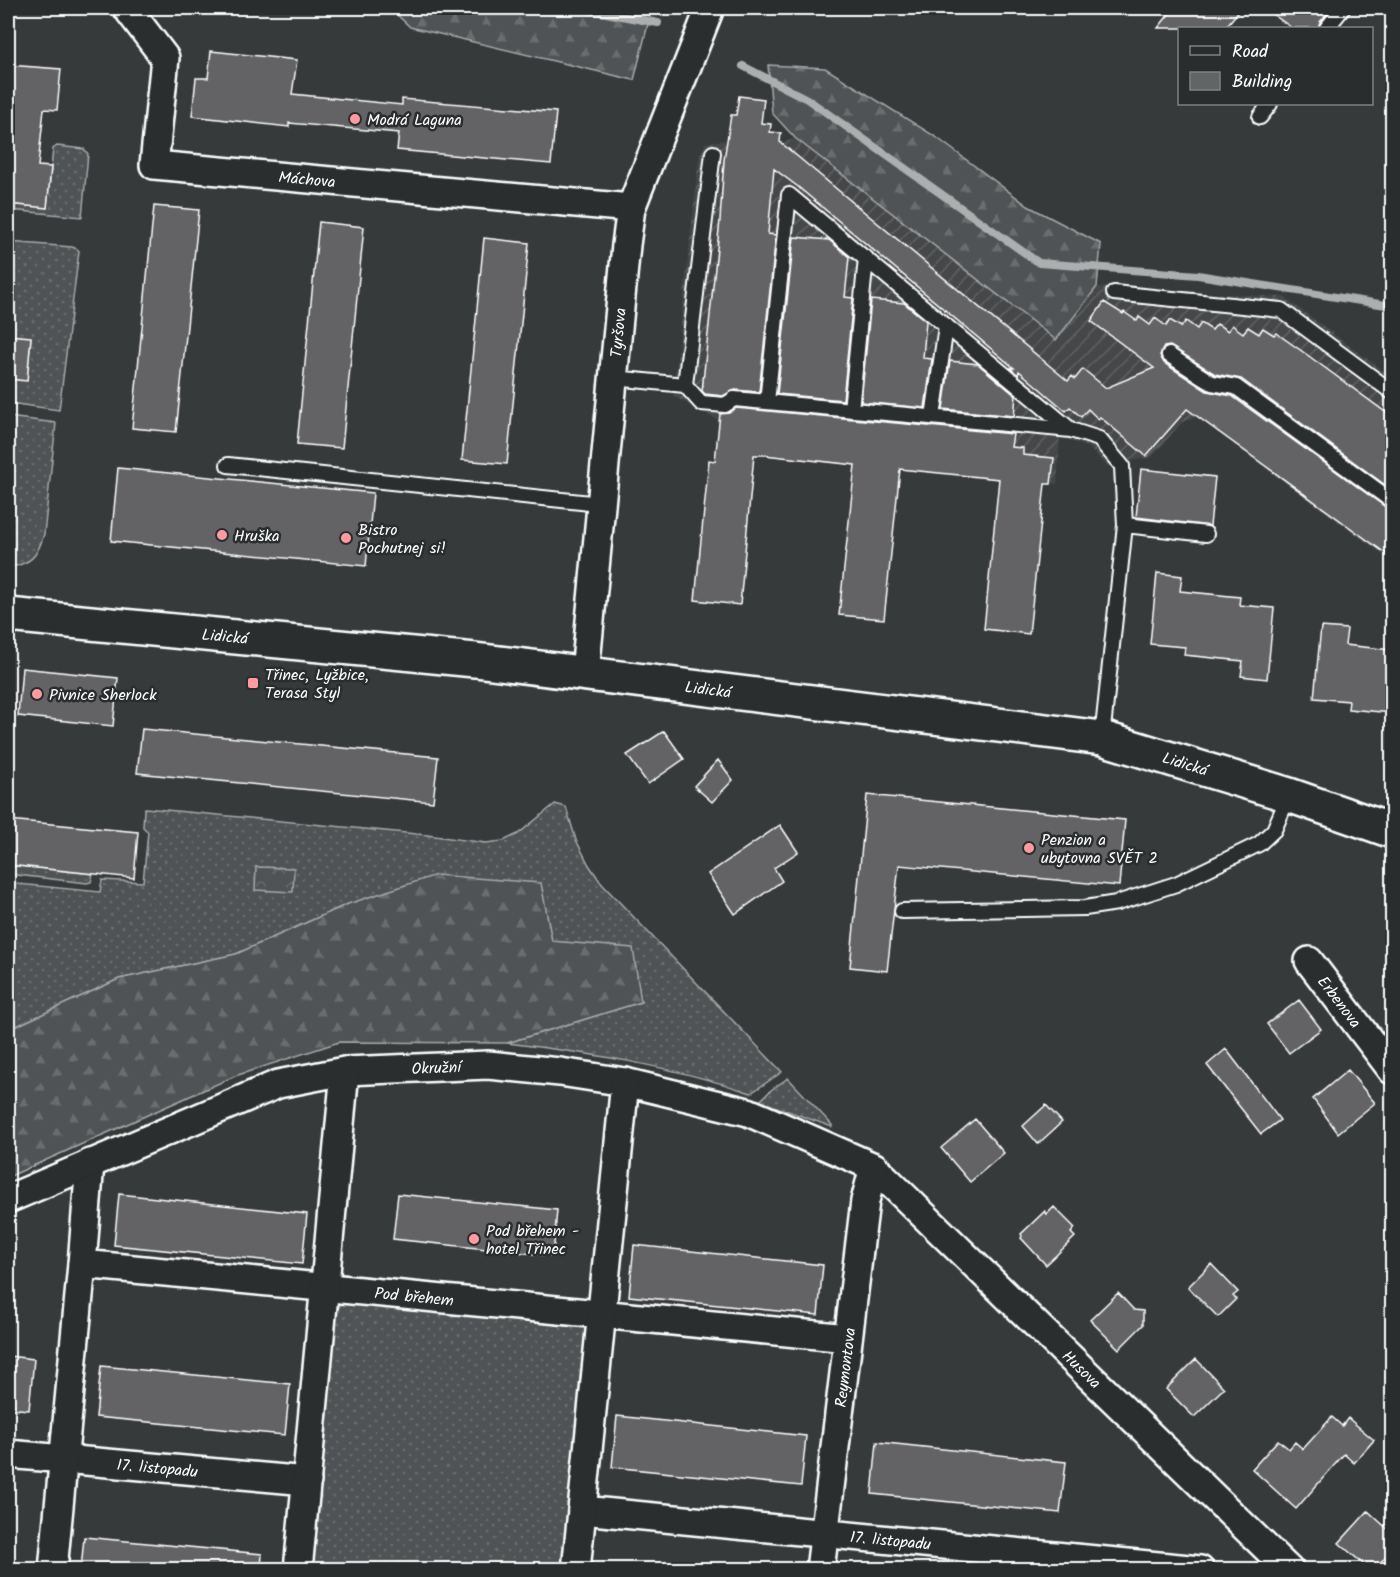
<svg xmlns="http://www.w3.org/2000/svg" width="1400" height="1577" font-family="Kalam,sans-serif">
  <defs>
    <pattern id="industrial-furrows" width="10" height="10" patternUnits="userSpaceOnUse" patternTransform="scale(1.5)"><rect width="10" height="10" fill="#444748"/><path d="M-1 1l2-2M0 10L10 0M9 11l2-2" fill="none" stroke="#606363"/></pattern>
    <pattern id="grass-dots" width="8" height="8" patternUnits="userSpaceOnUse" patternTransform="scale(1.5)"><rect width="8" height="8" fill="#505354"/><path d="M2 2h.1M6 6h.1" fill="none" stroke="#6a6d6e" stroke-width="1.8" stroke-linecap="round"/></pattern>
    <pattern id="forest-firs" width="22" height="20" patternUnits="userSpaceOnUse" patternTransform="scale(1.5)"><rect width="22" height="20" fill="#505354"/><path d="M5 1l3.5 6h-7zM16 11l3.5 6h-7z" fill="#6a6d6e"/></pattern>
    <pattern id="park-crowns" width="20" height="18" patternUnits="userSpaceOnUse" patternTransform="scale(1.5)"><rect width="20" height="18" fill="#505354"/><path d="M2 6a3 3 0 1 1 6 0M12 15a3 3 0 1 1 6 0" fill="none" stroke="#6a6d6e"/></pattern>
  </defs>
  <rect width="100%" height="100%" fill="#373a3b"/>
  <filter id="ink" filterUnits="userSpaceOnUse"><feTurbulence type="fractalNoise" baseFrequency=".0167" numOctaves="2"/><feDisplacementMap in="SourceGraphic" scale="12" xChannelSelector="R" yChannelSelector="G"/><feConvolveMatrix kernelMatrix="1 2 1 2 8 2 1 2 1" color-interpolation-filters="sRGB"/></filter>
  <g filter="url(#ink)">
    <path fill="url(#industrial-furrows)" d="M795,138l261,201 41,-52 187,10 108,80v184l-196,-144 -15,6 -29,34 -45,9 -18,-18 -29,-11 -3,47 -341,-33 2,-31 -45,-24 26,-238 6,-15 20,-3 52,6z"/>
    <path fill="url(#grass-dots)" stroke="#a8a9aa" stroke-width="1.5" d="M57,146l27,3 4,5 -6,63 -72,-7v-6l37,4 6,-59z
      M8,242l64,5 5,2 2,2 -20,159 -50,-7 2,-24 16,1 4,-42 -23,-3z
      M8,417l48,6 -12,111c-7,24 -13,29 -36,34z
      M555,804l11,3 10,33 13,25 13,19 180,188 -31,21c-79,-27 -161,-40 -244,-50l134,-41 -89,-60 -204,-38 -112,50 -117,25 -111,51v-147l92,9 2,-12 41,2 5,-50 -5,-5 1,-17 1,-2 282,27 59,8 17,-2 15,-7z
      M8,865l85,9 -2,8 -4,1 -79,-9z
      M788,1078l44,47v2l-72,-26 11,-11z
      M342,1302l245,23 -21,244 -258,1 26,-255z"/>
    <path fill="url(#forest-firs)" stroke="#a8a9aa" stroke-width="1.5" d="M390,8h262l-18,72 -224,-53z
      M768,65l57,3 111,69 92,69 73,38 -4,43 -41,53 -261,-202 -23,-25z
      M436,875l105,8 11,58 81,7 8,54 -134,41 -168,-1 -104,34 -227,101v-147l111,-51 117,-25 112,-50z"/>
    <path fill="url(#park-crowns)" stroke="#a8a9aa" stroke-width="1.5" d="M256,867l38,1 -1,24 -38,-2z"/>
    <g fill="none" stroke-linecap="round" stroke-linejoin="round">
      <path stroke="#adaeaf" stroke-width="8" d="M580,8l78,15
        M743,66l64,33 232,164 159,12 194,31"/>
    </g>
    <path fill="#636465" stroke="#fff" stroke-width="1.5" d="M1174,8h67l-16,20h-67z
      M1264,8h68l-12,14 -2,6h-26z
      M211,51l86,9 -5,34 110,11v-6l154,13 -5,52 -154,-14 2,-17 -110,-10v4l-97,-11 4,-38h12z
      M8,65l53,4 -4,41 -13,-1 -6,57 13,1 -4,41 -39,-4z
      M739,96l25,3 -3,24 10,1 -1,8 11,1 -1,9 288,239 4,-5 3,3 8,-10 23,19 48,-20 -63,-47 13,-19 19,12 1,-2 13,9 2,-4 11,8 5,-7 11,8 4,-6 11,7 5,-6 11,8 4,-6 11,7 5,-6 11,7 4,-6 11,8 5,-6 11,7 4,-6 11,7 2,-2 30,21 86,63v73l-151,-111 -26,-5 -45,-28 -6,1 -4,8 4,8 43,28 25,5 155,112 5,2v48l-205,-149 -41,47 -46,-39 -2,2 -10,-10 -7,8 -11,-10 -4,4 -47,-40 -1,4 -8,-7h4l-217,-182 -23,-17 -6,65 8,1 -17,157 -24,-2 -12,6 -18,-2 -3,-3 18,-171 4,-60 7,-45h5z
      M154,206l45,4 -23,222 -44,-4z
      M319,222l45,5 -22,221 -45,-4z
      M794,237l35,3 20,17 -4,40 8,1 -10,102 -66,-6z
      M484,238l45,5 -22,221 -45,-4z
      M871,300l33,3 22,18 -3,37 9,1 -7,49 -64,-6z
      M8,335l23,2 -4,44 -19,-2z
      M950,361l28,3 38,32 -2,20 -71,-7z
      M736,408l277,26 -2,13 12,1v7l31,3 -3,26h-6l-16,150 -45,-5 15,-150 -90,-9 -9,-1 -16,150 -45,-4 16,-150 -91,-10h-10l-14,150 -45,-5 14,-140 6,1 5,-47 9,-1z
      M118,468l255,25 -7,73 -255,-25z
      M1141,469l74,8 -5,49 -74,-9z
      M1157,573l25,3 -2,15 60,6 -1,8 35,3 -7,71 -26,-3 2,-15 -59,-6 1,-8 -35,-3z
      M1321,627l26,2 -2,16 47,5v63l-44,-4 1,-8 -35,-3z
      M22,668l96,10 -5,48 -95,-10z
      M142,729l296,28 -5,45 -296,-29z
      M664,731l20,28 -36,25 -21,-29z
      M718,760l15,20 -21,22 -18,-16z
      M867,795l258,25 -6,66 -220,-21 -12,106 -37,-4z
      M8,820l130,12 -4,46 -126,-13z
      M780,825l18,27 -24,16 8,13 -47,33 -27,-40z
      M1299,1000l22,29 -32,24 -22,-29z
      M1226,1049l54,71 -19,14 -54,-69z
      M1348,1070l27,33 -37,30 -25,-34z
      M1046,1105l16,17 -24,22 -15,-18z
      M975,1119l29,34 -34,29 -29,-34z
      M119,1194l188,20 -5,50 -188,-19z
      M398,1194l159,16 -4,46 -160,-17z
      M1054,1207l21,21 -4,5 4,4 -29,28 -25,-27 1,-2 -1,-2 24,-23 2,3z
      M634,1245l189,20 -5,50 -189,-19z
      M1211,1264l27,28 -5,4 3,3 -18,18 -30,-30z
      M1118,1293l16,17 9,1v14l-24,24 -29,-29z
      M8,1356l26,3 -5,51 -21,-2z
      M1196,1359l28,29 -30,29 -28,-28z
      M101,1366l189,18 -5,51 -189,-18z
      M617,1416l189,20 -5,50 -189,-19z
      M1332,1417l10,9 6,-8 26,22 -20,23 -10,-9 -48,55 -44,-40 26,-29 11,9 6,-7 8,7z
      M877,1442l189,20 -6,51 -188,-19z
      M1368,1511l24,22v16l-17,20h-6l-30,-26z
      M84,1537l178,17 -1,15h-180z"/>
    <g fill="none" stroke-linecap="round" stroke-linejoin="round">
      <defs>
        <path id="service" d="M1327,28l16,-20
          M1260,117l10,-13
          M1114,293l167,17 111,82
          M1169,355l43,28 24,4 156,114
          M614,378l71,7 28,-232
          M685,385l16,18 24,2 9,-6 337,31 28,9 23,27 3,59 -23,213
          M767,402l22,-207 282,235
          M851,410l15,-152
          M933,417l13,-91
          M228,465l372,39
          M1125,525l81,9
          M902,911l183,-3 32,-5 59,-19 83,-40 15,-14 15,-35"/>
        <g id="minor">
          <path id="s1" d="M127,8l38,50 -11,107 477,43"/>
          <path id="s2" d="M585,673l41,-428 5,-37 79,-200"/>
          <path id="s3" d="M1309,961l83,109"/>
          <path id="s4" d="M90,1163l-8,101 766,74"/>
          <path id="s5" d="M8,1199l270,-115 67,-13 143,-6 72,7 65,10 123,30 126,55 415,403"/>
          <path id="s6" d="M8,1454l299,27"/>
          <path id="s7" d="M582,1510l618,60"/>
          <path d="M53,1570l29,-306"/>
          <path d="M298,1570l47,-499"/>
          <path d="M576,1570l49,-488"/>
          <path id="s8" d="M820,1570l45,-369 9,-34"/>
        </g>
        <g id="tertiary">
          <path id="s9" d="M8,615l467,45 627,78 187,57 103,36"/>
        </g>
      </defs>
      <use href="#service" stroke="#fff" stroke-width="18"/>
      <use href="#minor" stroke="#fff" stroke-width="32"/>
      <use href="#tertiary" stroke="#fff" stroke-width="38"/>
      <use href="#service" stroke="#2a2d2e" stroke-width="14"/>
      <use href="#minor" stroke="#2a2d2e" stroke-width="27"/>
      <use href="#tertiary" stroke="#2a2d2e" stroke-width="33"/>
    </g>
  </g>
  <g fill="#ff9aa2" stroke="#2a2d2e" stroke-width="2">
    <circle cx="355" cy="119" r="6"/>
    <circle cx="222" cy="535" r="6"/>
    <circle cx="346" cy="538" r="6"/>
    <rect x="247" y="677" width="12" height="12" rx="3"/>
    <circle cx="37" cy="694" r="6"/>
    <circle cx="1029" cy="848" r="6"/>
    <circle cx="474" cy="1239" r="6"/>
  </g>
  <g text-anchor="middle" stroke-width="5" stroke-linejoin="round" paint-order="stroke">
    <g font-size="16" fill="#fff" stroke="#2a2d2e" text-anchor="start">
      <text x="367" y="125">Modrá Laguna</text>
      <text x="358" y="535">Bistro<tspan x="358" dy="18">Pochutnej si!</tspan></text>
      <text x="234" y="541">Hruška</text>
      <text x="265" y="680">Třinec, Lyžbice,<tspan x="265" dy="18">Terasa Styl</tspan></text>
      <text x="49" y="700">Pivnice Sherlock</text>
      <text x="1041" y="845">Penzion a<tspan x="1041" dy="18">ubytovna SVĚT 2</tspan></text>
      <text x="486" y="1236">Pod břehem -<tspan x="486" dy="18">hotel Třinec</tspan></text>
    </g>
    <g font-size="16" fill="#fff" stroke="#2a2d2e">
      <text dy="6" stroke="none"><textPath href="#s1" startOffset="324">Máchova</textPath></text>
      <text dy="6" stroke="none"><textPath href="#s2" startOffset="342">Tyršova</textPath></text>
      <text dy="6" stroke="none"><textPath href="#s9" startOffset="218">Lidická</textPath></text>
      <text dy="6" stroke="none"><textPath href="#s9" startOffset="704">Lidická</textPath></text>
      <text dy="6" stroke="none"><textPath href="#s9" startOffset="1188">Lidická</textPath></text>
      <text dy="6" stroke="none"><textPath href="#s3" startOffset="51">Erbenova</textPath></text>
      <text dy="6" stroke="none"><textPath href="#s5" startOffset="453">Okružní</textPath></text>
      <text dy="6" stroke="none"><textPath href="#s4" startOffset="435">Pod břehem</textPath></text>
      <text dy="6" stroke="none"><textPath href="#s8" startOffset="204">Reymontova</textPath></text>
      <text dy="6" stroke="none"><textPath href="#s5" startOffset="1197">Husova</textPath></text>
      <text dy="6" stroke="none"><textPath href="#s6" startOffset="150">17. listopadu</textPath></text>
      <text dy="6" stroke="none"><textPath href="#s7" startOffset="310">17. listopadu</textPath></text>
    </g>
  </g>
  <rect width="1400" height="1577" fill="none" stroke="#2a2d2e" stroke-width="30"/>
  <rect x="15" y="15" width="1370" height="1547" fill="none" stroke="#fff" stroke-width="2" filter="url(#ink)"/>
  <rect x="1178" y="27" width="195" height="78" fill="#2a2d2e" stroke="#7f8182" stroke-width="1.5"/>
  <rect x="1190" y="46" width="30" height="9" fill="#2a2d2e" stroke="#7f8182" stroke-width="1.5"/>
  <text x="1232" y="57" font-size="18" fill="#ffffff">Road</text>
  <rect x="1190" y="72" width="30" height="18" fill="#636465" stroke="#7f8182" stroke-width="1.5"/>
  <text x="1232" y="87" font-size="18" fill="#ffffff">Building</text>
</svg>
